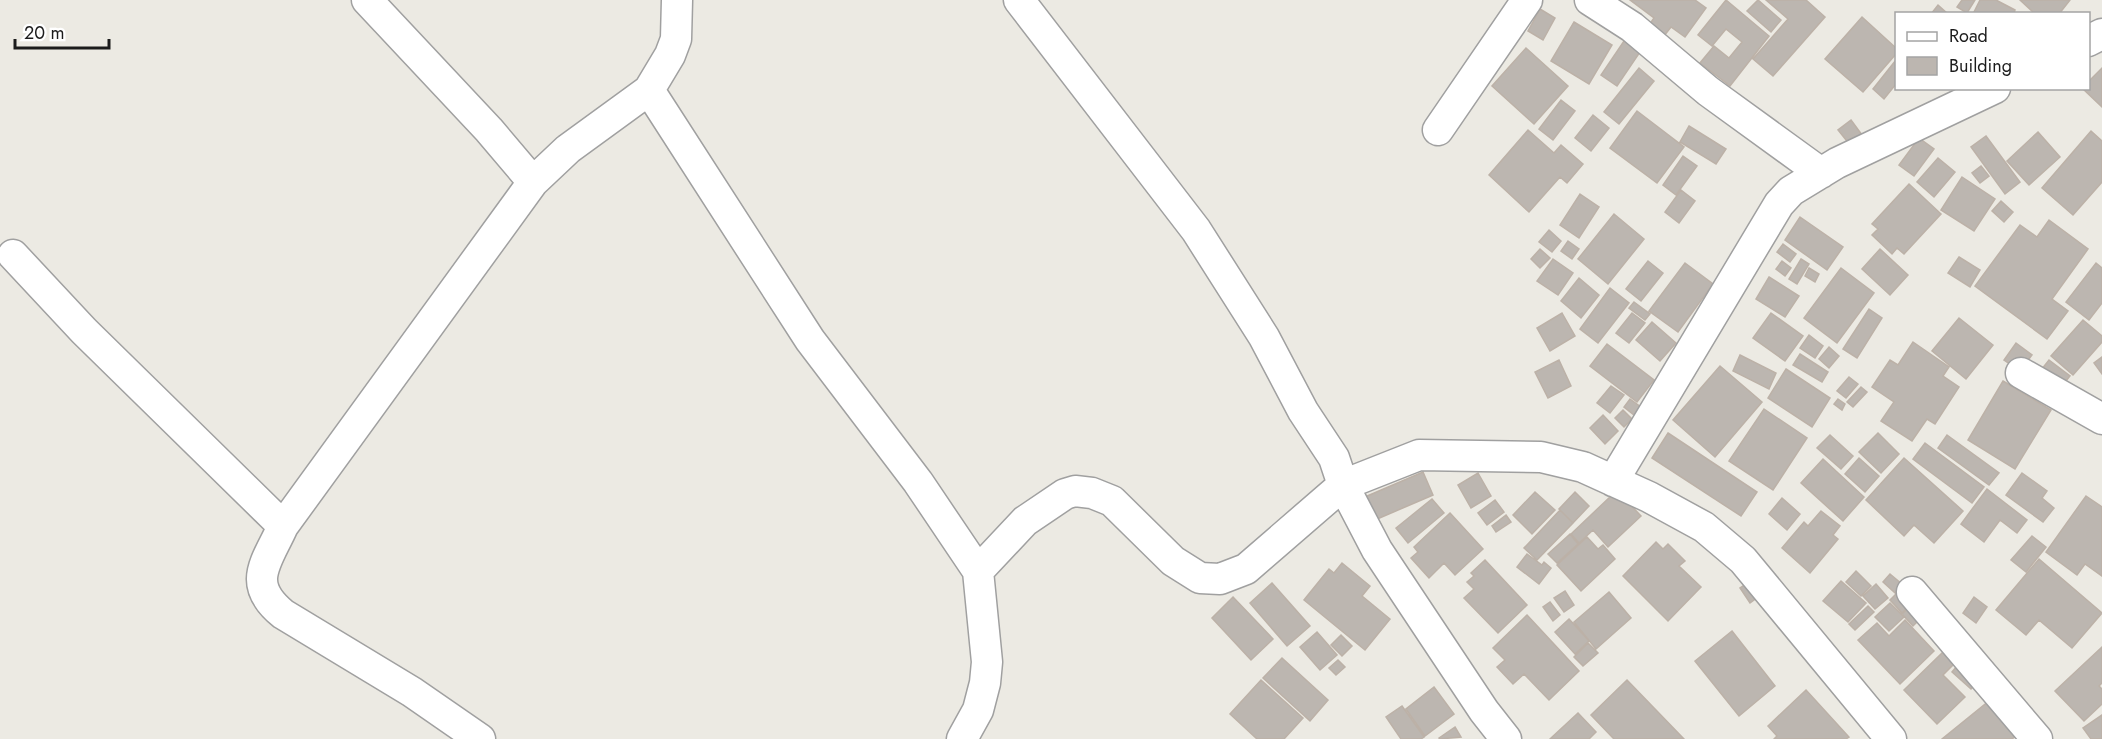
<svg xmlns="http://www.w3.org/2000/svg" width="2102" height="739" font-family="Jost,sans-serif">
  <rect width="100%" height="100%" fill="#eceae3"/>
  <path fill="#bcb6b0" stroke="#bcb1a7" stroke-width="1.5" d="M1630,0h65l11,8 -21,29 -14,-10 -7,9 -15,-11 5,-7z
    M1726,0l43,36 -39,50 -30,-23 14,-17 15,12 13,-16 -16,-13 -14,17 -14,-11z
    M1758,0l23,20 -10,12 -24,-21z
    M1766,0h40l19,17 -52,59 -20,-17 35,-40z
    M1962,0h13l-8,13 -10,-6z
    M1980,0h16l19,10 -1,4h-41z
    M2020,0h50l-11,14h-24z
    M1938,5l10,9h-17z
    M1540,9l15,9 -12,22 -15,-9z
    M1862,17l34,31v6l-33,38 -38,-33z
    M1574,22l38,23 -23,39 -38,-23z
    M1624,41l16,11 -23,34 -16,-11z
    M1526,48l42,38 -34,38 -42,-38z
    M1896,60v24l-12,15 -11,-10z
    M1639,68l15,13 -35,43 -15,-12z
    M2102,68v39l-20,-19h6v-6z
    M1561,100l14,11 -22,29 -14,-11z
    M1637,111l47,36 -27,36 -47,-35z
    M1593,115l16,13 -18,23 -16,-13z
    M1851,120l11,15 -12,10 -12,-15z
    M1689,126l37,23 -10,15 -36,-22z
    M1528,130l26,23 7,-8 22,19 -16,19 -7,-6 -31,35 -40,-37z
    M2091,131l11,10v41l-29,33 -31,-27z
    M2038,132l22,25 -31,28 -22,-24z
    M1986,136l34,46 -15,12 -34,-47z
    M1919,138l15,11 -20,27 -15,-11z
    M1683,156l14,10 -21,29 -13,-10z
    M1938,158l17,14 -21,25 -17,-15z
    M1981,166l8,10 -9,7 -8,-10z
    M1962,177l33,22 -21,32 -33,-21z
    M1909,184l32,30 -37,40 -7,-6 -5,6 -20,-19 6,-6 -6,-5z
    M1681,190l14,11 -16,22 -14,-11z
    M1580,194l19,13 -20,31 -19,-13z
    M2001,201l12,11 -9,10 -12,-11z
    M1614,214l30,25 -36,45 -30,-25z
    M1800,217l43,30 -16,23 -42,-30z
    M2049,220l39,29 -36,50 16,12 -21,28 -72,-53 45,-61 17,12z
    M1549,230l12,11 -9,11 -13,-10z
    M1568,241l11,8 -7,10 -11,-8z
    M1783,244l13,10 -6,8 -13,-10z
    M1540,249l10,9 -10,10 -9,-9z
    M1880,249l28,26 -18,20 -28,-26z
    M1959,257l21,13 -10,17 -22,-14z
    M1553,259l20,14 -15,22 -21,-14z
    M1801,259l8,5 -12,20 -8,-5z
    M1648,261l15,12 -22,28 -15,-12z
    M1782,261l9,7 -6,8 -9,-7z
    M1685,263l28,21 -35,48 -29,-21z
    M2096,263l6,5v35l-13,17 -23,-18z
    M1809,268l10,6 -4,8 -10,-6z
    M1841,268l33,25 -37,50 -33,-25z
    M1769,277l30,19 -14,21 -29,-18z
    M1579,278l20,17 -18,23 -20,-17z
    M1610,288l19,15 -31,40 -18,-14z
    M1634,302l16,12 -5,6 -16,-12z
    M1869,309l13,9 -25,40 -14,-9z
    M1562,313l13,23 -25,15 -13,-23z
    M1632,313l13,10 -16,20 -13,-10z
    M1771,313l32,23 -18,25 -32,-23z
    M1959,318l34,27 -27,34 -34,-28z
    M2083,320l19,16v6l-29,33 -22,-19z
    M1652,322l24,21 -16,18 -24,-21z
    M1809,335l14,11 -8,12 -15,-10z
    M1913,342l36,25 -6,9 16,11 -24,37 -8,-5 -15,22 -31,-20 13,-19 -22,-15 18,-27 8,5z
    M2016,343l16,12 -12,16 -16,-11z
    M1607,344l47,36 -17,22 -47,-36z
    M1829,347l10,9 -10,12 -10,-9z
    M1800,354l28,18 -6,10 -29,-17z
    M1740,355l36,18 -7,16 -36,-18z
    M2102,357v17l-8,-11z
    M1559,360l12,26 -23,12 -13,-26z
    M2049,360l21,16 -12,15 -21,-16z
    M1720,366l42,36 -47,55 -42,-37z
    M1786,369l44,29 -18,29 -44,-29z
    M1849,377l9,7 -12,14 -9,-7z
    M2003,381l48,29 -36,59 -47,-29z
    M1611,386l13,9 -14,18 -13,-10z
    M1861,387l6,5 -14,15 -6,-5z
    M1630,399l11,8 -7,8 -10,-8z
    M1838,399l7,5 -3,6 -8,-6z
    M1764,409l43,29 -34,52 -44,-29z
    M1623,410l9,9 -8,8 -9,-9z
    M1603,415l15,16 -13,13 -15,-16z
    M1668,433l89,59 -16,24 -89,-58z
    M1878,433l21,21 -18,19 -22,-21z
    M1830,435l23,21 -12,13 -24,-21z
    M1947,435l52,38 -10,12 -51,-37z
    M1925,443l59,44 -12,16 -59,-44z
    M1859,458l20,18 -14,16 -20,-18z
    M1904,458l59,53 -29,32 -20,-18 -10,11 -38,-36z
    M1823,459l41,38 -21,24 -42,-38z
    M1423,472l10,23 -65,28 -10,-23z
    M1478,473l13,23 -20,12 -13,-23z
    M2022,473l25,18 -5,7 12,10 -11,14 -37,-27z
    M1987,489l40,31 -10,13 -17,-13 -16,22 -23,-18z
    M1535,492l20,18 -23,24 -19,-19z
    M1575,492l14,14 -16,17 -14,-14z
    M1611,496h11l19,20 -33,31 -15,-17 -14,13 -8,-9z
    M2086,496l16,11v69l-17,-12 -8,11 -31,-23z
    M1782,498l18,16 -13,16 -18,-16z
    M1432,499l12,14 -36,30 -12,-15z
    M1495,500l9,12 -17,13 -9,-12z
    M1560,510l13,13 -36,37 -13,-12z
    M1821,511l19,15 -7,9 5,4 -28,34 -28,-25 22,-26 4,4z
    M1450,513l33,36 -28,26 -11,-12 -15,15 -18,-20 7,-6 -4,-5z
    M1506,515l5,7 -15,10 -4,-6z
    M1570,534l8,10 -21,19 -9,-9z
    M2032,536l14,11 -20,25 -15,-12z
    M1587,537l11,12 5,-4 12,14 -34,32 -24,-26z
    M1656,542l7,7 5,-5 17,17 -6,5 22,21 -33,34 -45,-45z
    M1527,554l15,11 2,-3 7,6 -12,16 -22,-17z
    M2039,559l63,54 -30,35 -33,-28 -13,15 -30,-25z
    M1485,560l42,45 -29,28 -34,-35 10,-9 -7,-7 7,-6 -3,-3z
    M1342,563l28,23 -8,10 28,23 -25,31 -61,-50 25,-31 5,4z
    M1856,571l15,15 -10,10 -15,-14z
    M1890,574l12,10 -7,9 -12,-11z
    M1752,580l10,14 -12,9 -10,-15z
    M1841,581l25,22 -18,19 -25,-21z
    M1272,583l38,43 -23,20 -37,-43z
    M1876,584l12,14 -13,11 -12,-13z
    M1565,591l9,14 -10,7 -10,-14z
    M1609,592l22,26 -35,31 -22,-27z
    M1898,592l12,13 -8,8 -12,-13z
    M1233,597l40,42 -22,21 -39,-42z
    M1974,597l13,10 -11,16 -13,-10z
    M1550,602l10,13 -7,6 -10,-14z
    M1890,603l14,14 -15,14 -14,-14z
    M1912,605l11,11 -10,10 -11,-12z
    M1868,606l6,6 -19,18 -6,-6z
    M1527,615l52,56 -30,29 -25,-26 -11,10 -16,-17 8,-7 -12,-12z
    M1569,619l20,22 -14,13 -20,-22z
    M1905,620l29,31 -34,33 -42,-44 19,-17 12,13z
    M1732,631l43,55 -36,30 -44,-55z
    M1317,632l20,23 -17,15 -20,-23z
    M1341,635l11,11 -10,10 -11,-11z
    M1588,643l10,10 -15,13 -9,-9z
    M2102,647v36l-3,3 3,3v15l-18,17 -29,-30z
    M1944,651l11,12 -12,12 22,22 -28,27 -33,-34z
    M1282,658l46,42 -18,21 -47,-43z
    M1338,660l7,7 -9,8 -7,-7z
    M1962,660l20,17 -11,12 -19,-17z
    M1261,680l42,38 -19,21h-27l-27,-25z
    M1627,680l57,59h-70l-23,-24z
    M1434,687l20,27 -29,22 -19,-27z
    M1806,690l43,47 -3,2h-72l3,-3 -9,-10z
    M1995,696l27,35 -10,8h-70z
    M1402,706l22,31 -3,2h-20l-15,-22z
    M1578,713l18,19 -7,7h-39z
    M2102,715v24h-11l-8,-11z
    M1455,727l6,10 -21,2 -1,-1z"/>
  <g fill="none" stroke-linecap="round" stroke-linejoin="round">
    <defs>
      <path id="street" d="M367,0l122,130 44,52 35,-33 81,-59 161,250 108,142 60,89 9,91 -2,21 -7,27 -16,29
        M1019,0l177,230 68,107 39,74 31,47 9,27 34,65 107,161 22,28
        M1590,0l42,27 76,64 113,82
        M2088,41l14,-7
        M649,90l21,-35 6,-16 1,-39
        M1438,130l89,-130
        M13,255l71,76 199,195
        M2021,373l81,46
        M1613,481l166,-277 12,-13 46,-28 158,-75
        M978,571l47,-50 40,-27 10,-3 17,2 20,8 61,60 27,17 20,1 26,-10 97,-84 76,-30 122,2 42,10 66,30 55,30 39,33 148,179
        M1912,592l125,147
        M480,739l-68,-47 -129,-78c-38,-31 -16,-52 0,-88l250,-344"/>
    </defs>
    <use href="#street" stroke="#a0a0a0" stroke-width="33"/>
    <use href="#street" stroke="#fff" stroke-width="30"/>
  </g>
  <rect x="1895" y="12" width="195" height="78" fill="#ffffff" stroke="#a4a4a4" stroke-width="1.5"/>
  <rect x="1907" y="32" width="30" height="9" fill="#ffffff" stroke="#a4a4a4" stroke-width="1.5"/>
  <text x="1949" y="42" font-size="18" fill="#1c1c1c">Road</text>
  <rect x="1907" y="57" width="30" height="18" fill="#bcb6b0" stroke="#a4a4a4" stroke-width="1.5"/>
  <text x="1949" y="72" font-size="18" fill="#1c1c1c">Building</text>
  <path d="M15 39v9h94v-9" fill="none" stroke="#1c1c1c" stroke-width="3"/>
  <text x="24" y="39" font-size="18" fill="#1c1c1c" stroke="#ffffff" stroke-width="4.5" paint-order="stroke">20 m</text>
</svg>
